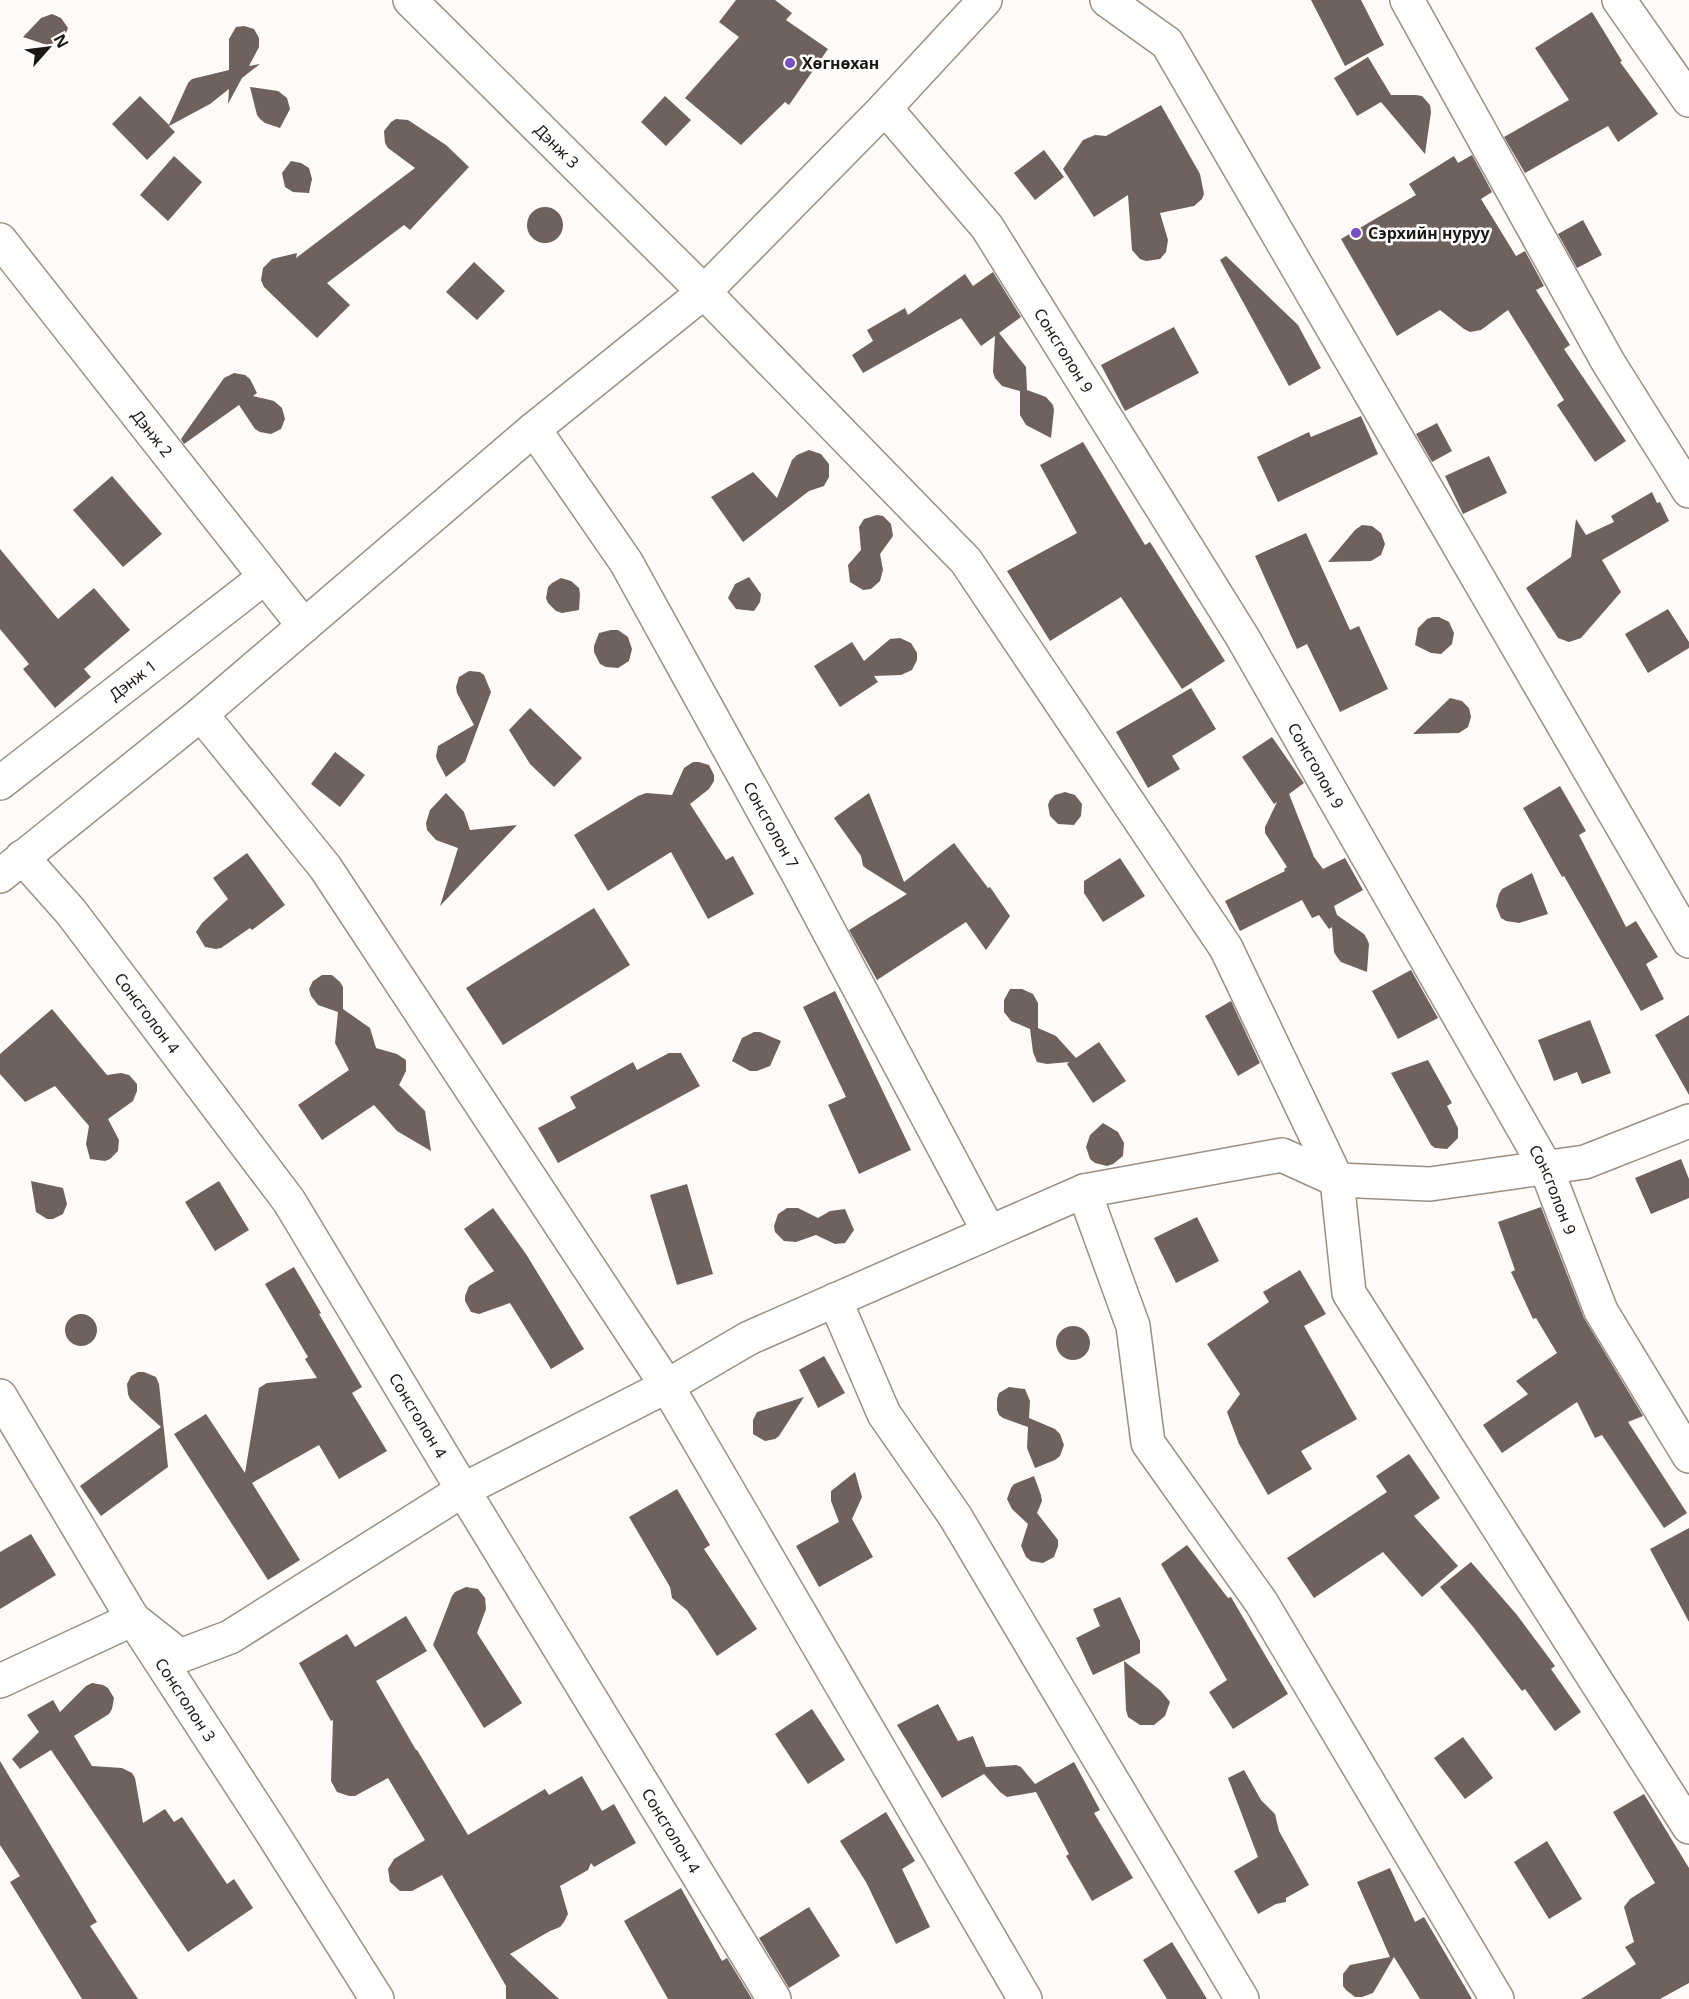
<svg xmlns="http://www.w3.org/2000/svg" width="1689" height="1999" font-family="'Noto Sans',sans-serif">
  <rect width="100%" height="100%" fill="#fefbf9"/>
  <path fill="#6f615c" d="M736,0h39l17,13 -6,7 42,29 -39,56 -4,-3 -44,43 -56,-47 54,-61 -20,-15z
    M1311,0h50l23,45 -39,21z
    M1592,12l30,49 -2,1 38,52 -40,28 -10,-16 -83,47 -21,-36 65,-37 -34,-52z
    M52,14l9,4 7,10 -5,12 -3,3 -7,4 -30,-10 18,-19z
    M244,26l10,3 5,9v9l-10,19 11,-2 -18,14 -14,26 1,-15 -19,15 -41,22 6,6 -28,28 -35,-36 28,-28 29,29 19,-42 4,-4 37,-9v-31l7,-12z
    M1368,57l23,38h25l6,1 8,9 1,7 -6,42 -44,-52 -24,14 -23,-38z
    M250,87l28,4 9,7 3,11 -10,19 -15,-5 -5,-4 -3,-4z
    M665,96l26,24 -25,26 -25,-24z
    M1161,105l39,69 4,20 -2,5 -8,7 -34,7 8,27 -2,12 -6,7 -14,2 -6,-2 -8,-9 -4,-55 -34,22 -31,-48 20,-29 12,-5 11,1z
    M396,119l12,1 38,25 23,22 -59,63 -6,-5 -77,58 23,22 -33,33 -53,-51 -3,-7 2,-12 9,-9 25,-6 -1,5 119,-90 -27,-20 -3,-5 -1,-12 7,-9z
    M1044,150l20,27 -29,23 -21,-27z
    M1472,155l20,37 -11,7 35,57 9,-5 19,35 -8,4 34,55 -6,4 62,92 -31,21 -38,-57 7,-5 -56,-90 -27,20 -11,2 -6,-3 -24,-19 -43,26 -56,-97 75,-44 -7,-11 45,-28 4,7z
    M174,156l28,26 -34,39 -28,-26z
    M291,161l10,2 8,5 3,11 -3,14 -16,-1 -8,-5 -3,-14z
    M527 225a18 18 0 1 1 36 0a18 18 0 1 1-36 0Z
    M1583,220l19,35 -25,13 -19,-34z
    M1226,256l72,69 23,43 -32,18 -69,-126z
    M474,262l31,29 -28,29 -31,-28z
    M993,272l28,45 -22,16 27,34 1,23 19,7 7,8 1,5 -3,28 -25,-13 -6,-10v-24l-18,-5 -7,-8 -2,-6 2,-36 -14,10 -20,-28 -98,55 -11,-18 21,-14 -6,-11 38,-22 3,7 57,-41 8,12z
    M1174,327l25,46 -74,38 -24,-46z
    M234,373l11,2 5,4 7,14 -4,3 21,5 8,7 3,11 -4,10 -10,5 -11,-2 -5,-3 -16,-24 -55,39 -3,-5 43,-61z
    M1361,416l17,38 -100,48 -21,-45 52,-25 2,5z
    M1437,423l15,28 -20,11 -16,-28z
    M1083,442l62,103 5,-3 75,119 -43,28 -61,-92 -71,44 -43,-70 70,-38 -37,-68z
    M809,450l12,4 8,10v13l-5,9 -15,5 -66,51 -32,-45 42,-25 24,26 15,-38 5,-5z
    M1489,456l18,37 -44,21 -18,-38z
    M112,476l50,58 -39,33 -50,-57z
    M1652,492l5,11 3,-1 9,19 -67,39 19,32 -40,46 -12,4 -11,-4 -32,-50 45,-31 5,-38 10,16 28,-13 -3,-6z
    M877,515l6,1 8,8 2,12 -13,18 3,16 -3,11 -9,8 -8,1 -13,-8 -2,-17 13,-15 -2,-23 5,-8z
    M1362,525l10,1 9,7 4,11 -4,11 -10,6 -43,1 27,-32z
    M1306,533l44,97 9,-4 29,63 -48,23 -33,-68 -10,5 -42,-93z
    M0,549l58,70 36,-31 36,42 -46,39 7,8 -36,31 -32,-39 6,-5 -29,-35z
    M749,577l12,17 -1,8 -6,9 -18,-2 -8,-11 7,-14z
    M561,578l10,3 8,7 1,6 -1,16 -17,3 -6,-2 -8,-8 -2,-5 2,-11 4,-4z
    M1668,609l21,33v6l-41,25 -23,-39z
    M1433,617h6l10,5 5,11 -2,11 -11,10 -10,-1 -16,-8 3,-17 9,-9z
    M611,630h7l10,7 4,12 -3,12 -11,7 -12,-1 -6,-3 -6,-12v-6l5,-13z
    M900,638l11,5 6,10v7l-5,10 -11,5 -27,1 4,6 -38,25 -26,-41 38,-24 12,19 26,-22z
    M469,671l11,1 4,3 7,17 -26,70 -19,15 -9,-17 -1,-4 2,-10 36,-21 -17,-32 -1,-6 3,-10z
    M1191,688l25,41 -44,27 8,13 -32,19 -32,-56z
    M1450,698l12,3 7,7 2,9 -3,10 -9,6 -46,1z
    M530,708l52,50 -28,29 -24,-23 -21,-34z
    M1272,737l32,46 -15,11 25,63 9,12 22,-11 18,32 -29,16 3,9 27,19 3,5 2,5 -2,28 -26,-10 -4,-5 -3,-5 -2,-25 -3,2 -10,-14 -7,3 -10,-18 -62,31 -15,-30 60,-30 -1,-2 3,-2 -22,-34v-6l12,-25 -3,2 -32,-47z
    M335,752l30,23 -25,32 -29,-23z
    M693,762h6l10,3 5,10v6l-5,8 -19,15 36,56 7,-4 21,38 -46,25 -37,-67 -63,39 -34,-56 64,-39 8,-3 26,2 12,-27z
    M1560,786l26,45 -7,4 47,92 10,-6 22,36 -12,7 18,35 -23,12 -77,-135 -2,1 -39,-69z
    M1065,792l10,3 7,9 -1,12 -7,9 -16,-1 -8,-8 -2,-11 2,-5 5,-5z
    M446,793l18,19 6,18 47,-5 -77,81 18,-58 -22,-8 -9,-10 -1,-7 4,-13z
    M869,793l35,89 50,-39 34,45 2,-1 20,29 -24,34 -20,-28 -89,58 -28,-50 58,-36 -40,-25 -4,-3 -2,-10 -27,-38z
    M247,853l38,52 -33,25 -2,-2 -29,20 -5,1 -11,-2 -9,-15 6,-9 26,-24 -15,-21z
    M1120,858l25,38 -42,26 -19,-29v-12z
    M1532,873l16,41 -29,9 -13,-2 -5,-3 -5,-12 3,-12 3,-5z
    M594,908l36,57 -127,80 -37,-57z
    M1411,970l27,48 -40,21 -26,-48z
    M322,975h10l8,7 3,5v22l27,19 6,20 21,6 9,6v11l-7,14 26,26 6,40 -34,-20 -23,-26 -52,35 -24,-35 51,-35 -14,-27 3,-31 -20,-7 -7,-9 -2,-7 4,-8z
    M1010,989h12l11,5 5,9v25l18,8 20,22 23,-16 27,39 -33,22 -26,-39 2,-2 -22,2 -10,-2 -4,-10 -3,-23 -19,-8 -7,-9v-12z
    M835,991l76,159 -52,24 -31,-69 18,-8 -43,-90z
    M1231,1001l29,62 -22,13 -33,-60z
    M52,1009l55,66 14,-2 8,2 8,9v7l-4,10 -25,18 11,21 -1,11 -8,8 -5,2 -15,-2 -4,-15 3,-18 -34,-40 -30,16 -25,-28v-20z
    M1689,1015v80l-34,-60z
    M1590,1020l21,53 -29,11 -5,-12 -23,9 -16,-41z
    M754,1032h6l21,9 -11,25 -13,5h-7l-18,-10 10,-23z
    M669,1053h12l19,33 -142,77 -20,-35 38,-20 -6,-11 63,-35 4,8z
    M1428,1060l24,43 -5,3 11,22v10l-11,11 -12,-1 -4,-3 -40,-72z
    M1103,1123l15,9 6,11 -1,13 -10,8 -6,2 -12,-3 -5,-4 -4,-12 4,-12z
    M1681,1159l8,20v19l-38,16 -16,-36z
    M31,1181l32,7 4,16 -4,10 -10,5h-6l-11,-7z
    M219,1181l30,49 -34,21 -30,-49z
    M687,1184l26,90 -36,11 -27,-90z
    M1541,1207l43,111 59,98 -15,6 59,91 -23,15 -62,-93 -7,3 -18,-36 -75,51 -19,-28 45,-31 -12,-13 41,-28 -21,-35 -3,1 -22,-47 4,-2 -17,-48z
    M493,1208l33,46 58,95 -33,20 -41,-66 -31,11 -8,-2 -6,-11v-5l4,-10 25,-15 -30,-42z
    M787,1208h11l20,10 12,-7 15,-2 9,21 -9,13 -10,1 -19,-9 -20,7 -12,-1 -9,-9 -1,-6 4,-12z
    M1197,1217l22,44 -43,22 -22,-45z
    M294,1267l27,46 -2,1 43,73 -10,6 35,58 -48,28 -20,-34 -67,38 48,77 -32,20 -94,-146 32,-20 39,59 14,-85 8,-5 50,-5 -12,-19 3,-2 -43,-73z
    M1300,1270l26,44 -22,12 53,93 -56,32 11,18 -44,26 -29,-51 -12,-32 13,-18 -33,-50 62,-42 -6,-10z
    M65 1330a16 16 0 1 1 32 0a16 16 0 1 1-32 0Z
    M1056 1343a17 17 0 1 1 34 0a17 17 0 1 1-34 0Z
    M824,1356l21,37 -27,15 -19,-38z
    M138,1372h6l12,5 3,7 9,83 -67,49 -21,-30 81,-59 -31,-28 -2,-5 -1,-10 4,-8z
    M1009,1387l16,2 5,12 -1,17 26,11 5,5 4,11 -4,11 -5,4 -20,8 -8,-20 1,-21 -25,-9 -4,-3 -2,-5v-11l2,-6z
    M804,1397l-25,39 -4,3 -10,2 -12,-7v-14l4,-8z
    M1409,1454l31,44 -26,18 44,50 -36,31 -39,-45 -69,46 -27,-40 100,-66 -11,-16z
    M855,1472l7,25 -10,22 21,38 -54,30 -23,-41 43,-24 -8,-21v-10z
    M1034,1476l7,19 1,6 -5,12 21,27v6l-4,11 -11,6 -12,-2 -5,-4 -5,-11 7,-22 -16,-15 -5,-10 4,-11 3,-4z
    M677,1489l33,56 -6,4 53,80 -40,27 -30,-46 -15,-12 -2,-11 -41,-70z
    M1689,1528v94l-39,-73z
    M31,1534l25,41 -56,34v-57z
    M1187,1545l41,53 3,-1 57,97 -55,35 -24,-37 18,-12 -66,-116z
    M1471,1562l46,53 38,51 -4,3 30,43 -26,19 -30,-42 -3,2 -48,-63 -34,-41z
    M466,1587l12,2 7,9 1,11 -9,24 45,70 -38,25 -51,-83 19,-49 3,-4z
    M1120,1597l20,44v12l-47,22 -17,-37 24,-12 -7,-17z
    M406,1616l21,35 -51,30 40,69h1l51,85 77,-46 4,6 33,-19 20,35 12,-7 22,39 -42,24 -3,-4 -3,7 -28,16 8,28 -4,8 -4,5 -10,4 -40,23 49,45h-53v-13l-64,-111 -30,16h-12l-10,-9 -2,-13 6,-10 31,-19 -37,-62 -33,18h-6l-12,-4 -6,-11 2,-61 -2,1 -32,-58 48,-29 8,13z
    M1124,1661l37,30 9,11 -5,14 -11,9h-14l-12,-8 -2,-7z
    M92,1683l11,2 5,3 6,10 -2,11 -3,5 -35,22 18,30 30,2 10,5 3,5 8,45 22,-14 9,13 8,-5 45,67 7,-5 19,29 -65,44 -137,-202 -31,19 -8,-10 27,-27 -12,-17 26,-15 7,12 26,-26z
    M938,1704l20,37 15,-5 13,31 30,-2 5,2 14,17 39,-22 26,48 -6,3 39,65 -41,23 -26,-45 3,-2 -33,-62 -29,5 -7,-5 -16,-18 -42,24 -45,-73z
    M812,1709l33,51 -37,24 -33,-50z
    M1463,1737l30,41 -28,21 -31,-41z
    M0,1761l97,161 -7,4 48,73h-56l-72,-117 10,-6 -20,-31z
    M1244,1770l17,30 14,14 4,17 30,54 -23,13v4l-10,2 -18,10 -24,-43 24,-14 -30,-79z
    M1644,1794l45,74v115l-29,16h-79l55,-35 -11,-17 9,-5 -10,-35 6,-8 25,-16 -42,-71z
    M886,1812l29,49 -13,8 28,58 -34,17 -30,-62 -26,-41z
    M1547,1841l35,58 -33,20 -35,-57z
    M1390,1868l25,54 9,-5 48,82h-52l-26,-42 -21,36 -11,4h-7l-9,-7 -3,-4v-12l7,-9 40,-8 -33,-75z
    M681,1888l41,73 5,-3 25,41h-84l-44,-78z
    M809,1907l31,49 -51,32 -30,-50z
    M1172,1942l35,57h-40l-24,-39z"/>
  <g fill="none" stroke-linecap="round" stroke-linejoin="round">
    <defs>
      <g id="street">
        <path id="s1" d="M410,0l294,292 262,269 260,387 111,232 12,113 340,534"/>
        <path d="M1107,0l60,43 522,898"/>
        <path d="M1407,0l201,362 81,129"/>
        <path d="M1619,0l70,100"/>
        <path id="s2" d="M885,108l102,119 256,411 303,530 55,143 88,145"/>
        <path id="s3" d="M0,240l304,386"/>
        <path id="s4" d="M534,429l92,133 174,315 189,355"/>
        <path d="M201,714l124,153 342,519 358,613"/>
        <path id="s5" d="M0,783l265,-206"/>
        <path id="s6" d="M22,857l49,55 218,289 174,289 311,509"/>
        <path d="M0,876l201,-162 333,-285 170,-137 181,-184 100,-108"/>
        <path d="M1084,1191l49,135 15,117 113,159 236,397"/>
        <path d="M835,1300l49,114 71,102 287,483"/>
        <path id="s7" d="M0,1396l133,223 136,209 108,171"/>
        <path d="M0,1681l133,-62 47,37 50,-19 233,-147 204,-104 82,-48 335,-147 198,-36 55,25 93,4 155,-22 104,-41"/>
      </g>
    </defs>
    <use href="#street" stroke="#9b8f85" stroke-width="36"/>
    <use href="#street" stroke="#fff" stroke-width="33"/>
  </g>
  <g fill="#774ec6" stroke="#fff" stroke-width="2">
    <circle cx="790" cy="63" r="6"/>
    <circle cx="1356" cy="233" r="6"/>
  </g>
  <g text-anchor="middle" stroke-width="5" stroke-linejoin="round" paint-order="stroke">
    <g font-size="16" font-weight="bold" fill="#1b1713" stroke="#fff" text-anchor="start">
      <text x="802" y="69">Хөгнөхан</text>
      <text x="1368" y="239">Сэрхийн нуруу</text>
    </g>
    <g font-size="16" fill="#1b1713" stroke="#fff">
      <text dy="6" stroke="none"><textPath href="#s1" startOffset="207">Дэнж 3</textPath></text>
      <text dy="6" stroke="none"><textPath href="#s2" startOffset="302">Сонсголон 9</textPath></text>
      <text dy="6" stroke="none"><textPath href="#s3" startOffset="246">Дэнж 2</textPath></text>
      <text dy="6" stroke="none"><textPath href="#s5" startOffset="168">Дэнж 1</textPath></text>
      <text dy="6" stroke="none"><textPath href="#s2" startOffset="788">Сонсголон 9</textPath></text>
      <text dy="6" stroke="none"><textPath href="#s4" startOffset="462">Сонсголон 7</textPath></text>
      <text dy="6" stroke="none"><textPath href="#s6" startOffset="200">Сонсголон 4</textPath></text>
      <text dy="6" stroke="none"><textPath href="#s2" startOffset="1274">Сонсголон 9</textPath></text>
      <text dy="6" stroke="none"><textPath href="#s6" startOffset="686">Сонсголон 4</textPath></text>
      <text dy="6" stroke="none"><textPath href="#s7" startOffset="356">Сонсголон 3</textPath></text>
      <text dy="6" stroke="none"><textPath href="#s6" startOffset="1172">Сонсголон 4</textPath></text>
    </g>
  </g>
  <g transform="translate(48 48) rotate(62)" stroke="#ffffff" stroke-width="4.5" paint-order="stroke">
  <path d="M0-4.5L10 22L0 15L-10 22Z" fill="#1b1713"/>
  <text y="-9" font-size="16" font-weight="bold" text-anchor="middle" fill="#1b1713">N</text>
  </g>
</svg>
